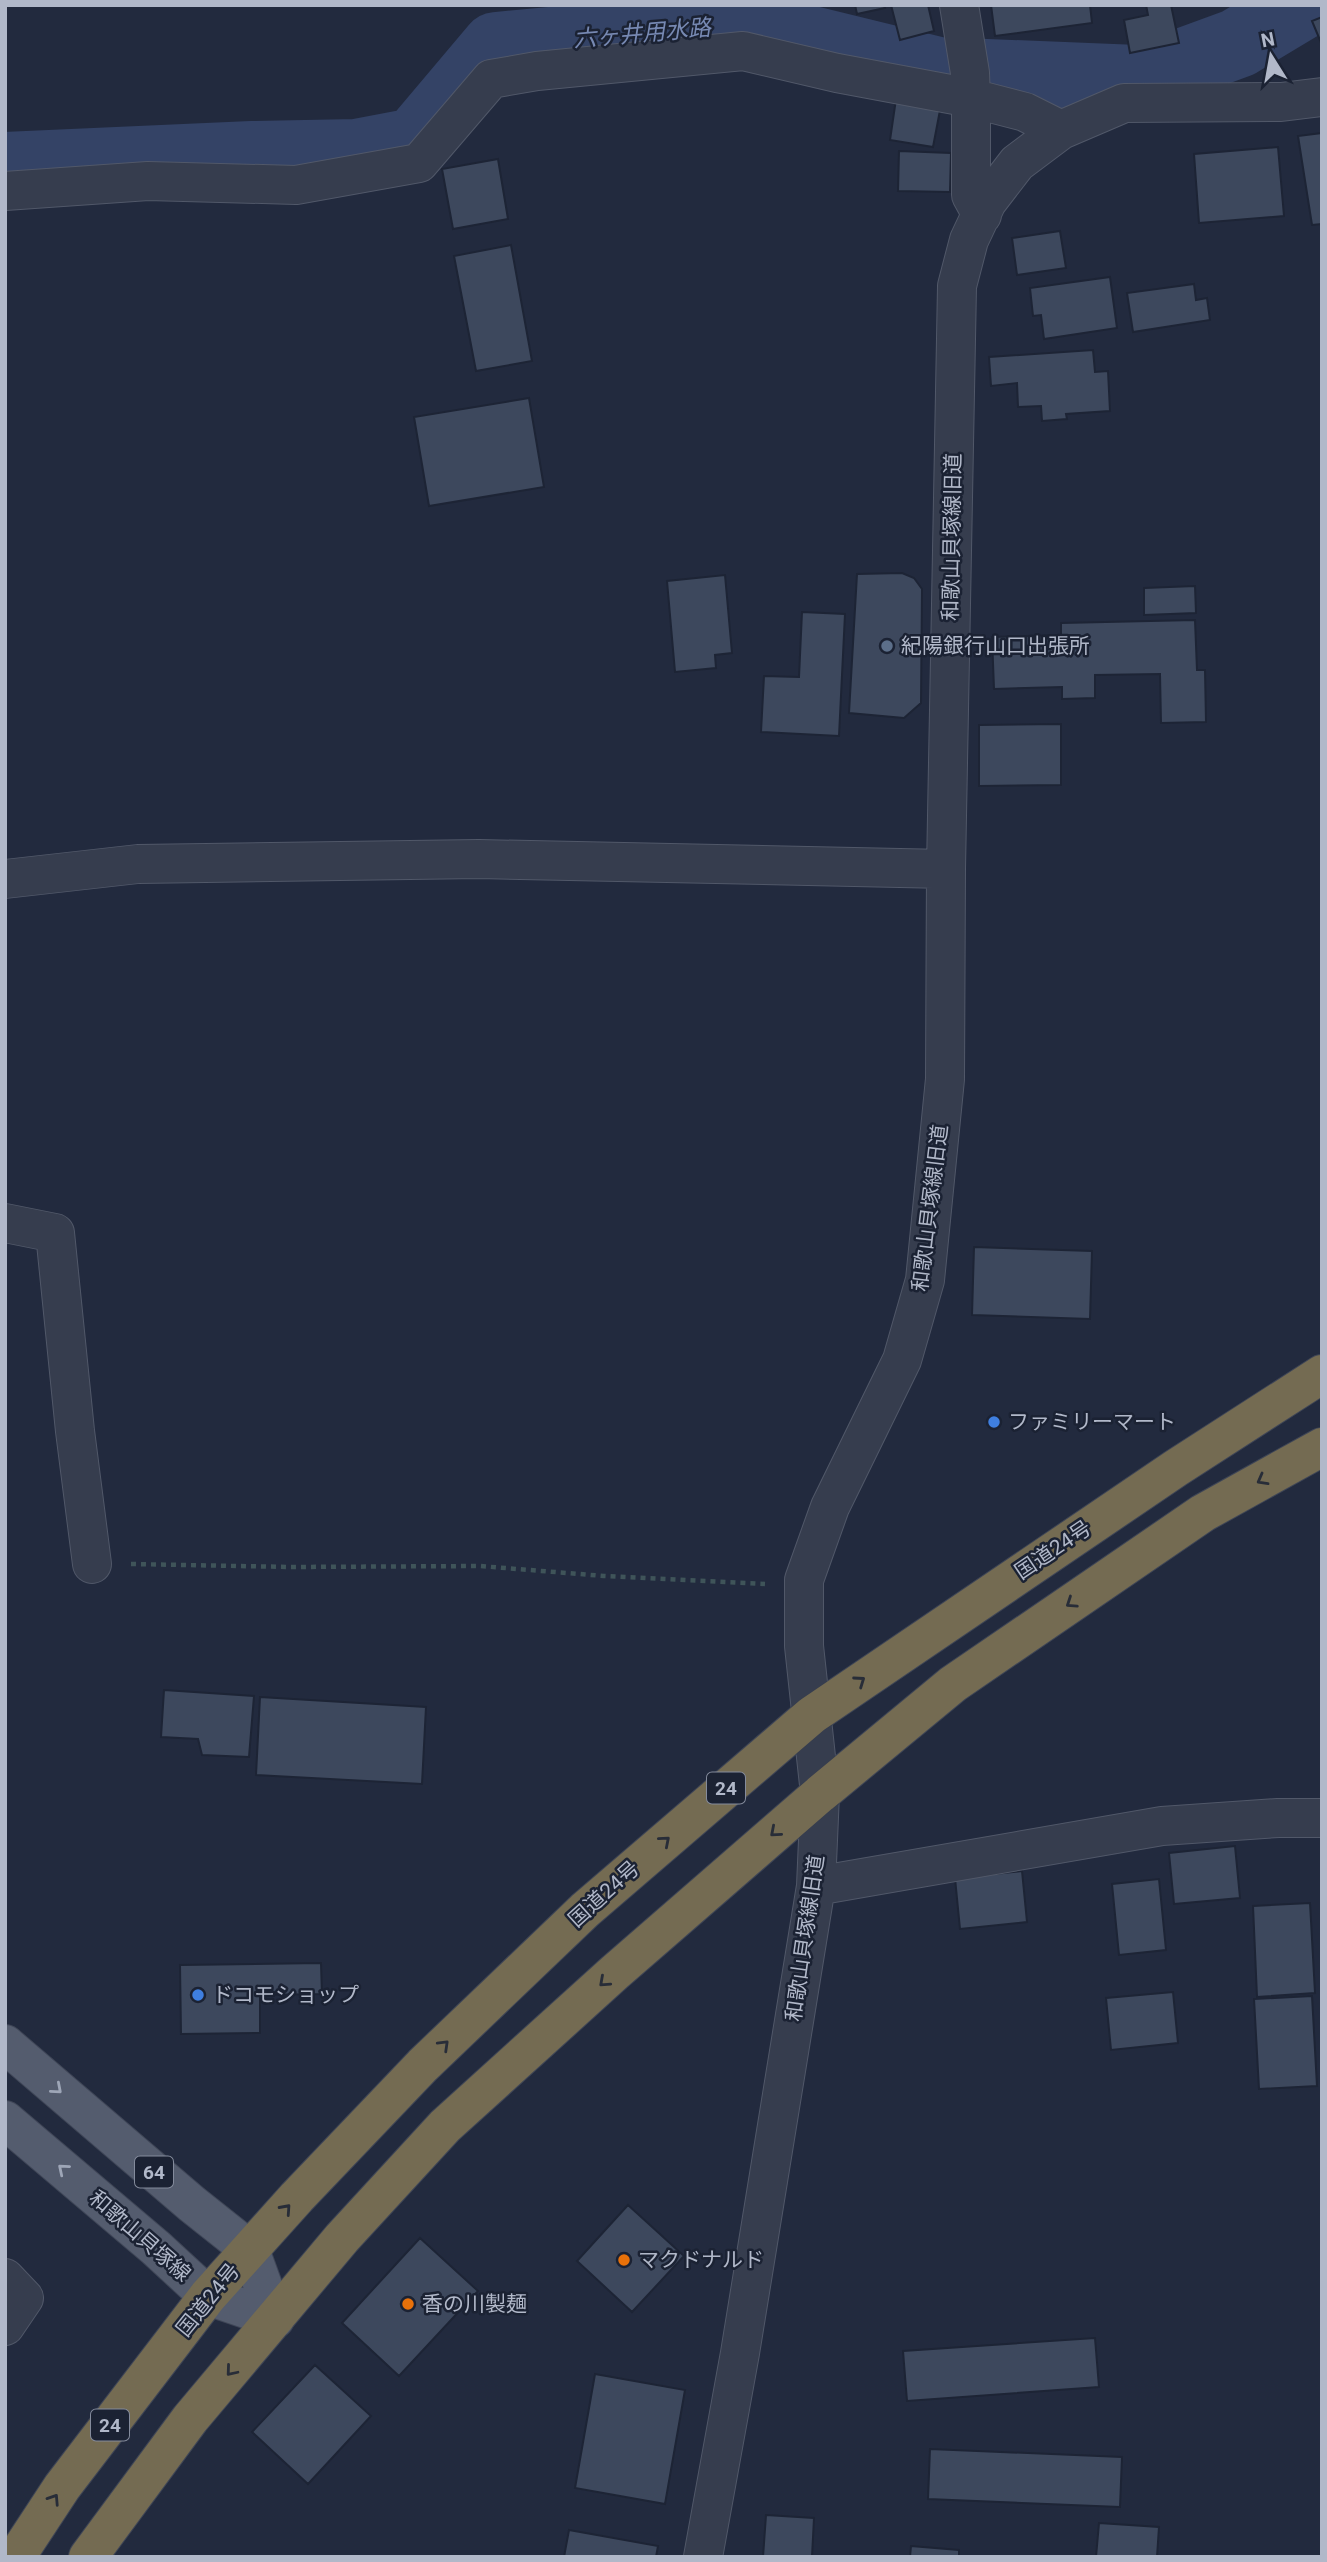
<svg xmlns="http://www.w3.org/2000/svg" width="1327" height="2562" font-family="Roboto,'Noto Sans JP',sans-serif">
  <rect width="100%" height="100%" fill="#222a3e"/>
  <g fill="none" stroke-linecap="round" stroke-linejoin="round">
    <path stroke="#344366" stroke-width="70" d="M5,167l247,-11 105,-2 58,-11 81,-96 246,-23 196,48 199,8 101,-37 63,-38"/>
  </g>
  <path fill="#3d485d" stroke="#1d2435" stroke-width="2" d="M855,5h29l1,3 -28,6z
    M891,5h37l6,26 -34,9z
    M991,5h99l2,18 -97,13z
    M1146,5h25l8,38 -49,10 -6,-33 24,-5z
    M1322,17v28l-10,-24z
    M896,99l45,6 -8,42 -43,-7z
    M1322,133v91l-10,1 -14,-89z
    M1278,147l6,69 -85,7 -5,-69z
    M899,151l52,2 -1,39 -52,-1z
    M498,159l10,60 -55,10 -11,-60z
    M1060,231l6,37 -49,7 -5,-37z
    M511,245l21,116 -56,10 -22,-115z
    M1110,277l7,51 -73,11 -3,-24 -8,1 -3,-28z
    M1194,284l2,16 11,-2 3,22 -77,12 -6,-39z
    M1093,350l2,22 13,-1 2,40 -44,3 1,5 -25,2 -1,-15 -23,1 -1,-24 -26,3 -2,-29z
    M529,398l15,89 -115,19 -15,-89z
    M902,573l12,5 8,11 -1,114 -17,15 -55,-5 8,-139z
    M725,575l7,78 -17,2 1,13 -41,4 -8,-91z
    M1195,586l1,27 -52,2v-27z
    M802,612l43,2 -6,122 -78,-4 3,-56 35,1z
    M1195,620l2,50h8l1,52 -45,1 -1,-49 -65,1v23l-33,1v-12l-68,2 -2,-52 69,-2v-12z
    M1061,724v61l-82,1v-61z
    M974,1247l118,4 -2,68 -118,-4z
    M164,1690l90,6 -5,61 -47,-2 -4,-16 -37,-2z
    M260,1697l166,10 -4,77 -166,-9z
    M1235,1846l5,52 -66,6 -5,-51z
    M1022,1871l5,51 -67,7 -5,-51z
    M1159,1879l7,71 -47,5 -7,-71z
    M1310,1903l5,90 -58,4 -4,-91z
    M321,1963l1,31 -62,1v38l-79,1 -1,-69z
    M1173,1992l5,51 -67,7 -5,-52z
    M1312,1996l5,90 -58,3 -5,-90z
    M628,2205l56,51 -52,56 -55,-51z
    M420,2238l58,53 -79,85 -57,-53z
    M1095,2338l4,49 -192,14 -4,-50z
    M315,2365l56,51 -63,68 -56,-52z
    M595,2374l90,16 -20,114 -90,-16z
    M930,2449l192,8 -2,50 -192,-8z
    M766,2515l48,3 -2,39h-49z
    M1099,2523l60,4 -2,30h-61z
    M569,2530l89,16 -2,11h-92z
    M911,2546l48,4v7h-49z"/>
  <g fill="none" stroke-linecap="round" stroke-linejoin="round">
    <defs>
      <path id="minor" d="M959,5l11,68 1,25 54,14 36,18
        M5,191l143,-10 148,4 123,-22 72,-84 46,-8 206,-20 94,22 134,25v97l11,20
        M5,879l133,-15 341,-5 467,10
        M5,1223l50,10 20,198 17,133
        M816,1886l346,-60 116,-8h44
        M5,2278l19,20 -19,28
        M703,2557l37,-204 76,-467 4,-92 -16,-148v-66l26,-73 72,-147 23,-80 20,-201 1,-210 11,-583 12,-46 18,-38 30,-39 44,-33 63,-27 157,-1 41,-5"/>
      <path id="major" d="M5,2044l187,160 58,46 25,69
        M5,2120l151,128 52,48 67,23"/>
      <path id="highway" d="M16,2557l46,-70 146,-191 89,-99 126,-132 162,-155 227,-195 364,-247 146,-94
        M88,2557l102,-138 152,-181 103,-112 169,-153 206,-179 133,-110 250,-171 119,-66"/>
    </defs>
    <use href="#minor" stroke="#515869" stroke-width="40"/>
    <use href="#major" stroke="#3f4657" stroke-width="40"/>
    <use href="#highway" stroke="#3e4556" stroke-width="40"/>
    <path stroke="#3f5459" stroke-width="4.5" stroke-dasharray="5 5" stroke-linecap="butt" d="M131,1564l160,3 189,-1 124,10 161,8"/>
    <use href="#minor" stroke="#363d4e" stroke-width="38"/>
    <use href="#major" stroke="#545c6e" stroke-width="38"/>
    <use href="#highway" stroke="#746b52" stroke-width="38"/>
  </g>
  <defs><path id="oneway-chevron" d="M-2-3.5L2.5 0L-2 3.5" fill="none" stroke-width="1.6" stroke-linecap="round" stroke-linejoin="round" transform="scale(1.75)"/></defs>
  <g stroke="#282d38">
    <use href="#oneway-chevron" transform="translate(1262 1480) rotate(151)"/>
    <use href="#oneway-chevron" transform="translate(1071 1603) rotate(146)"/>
    <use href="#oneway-chevron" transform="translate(860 1681) rotate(-35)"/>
    <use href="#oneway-chevron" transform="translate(775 1832) rotate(139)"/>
    <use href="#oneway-chevron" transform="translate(665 1841) rotate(-41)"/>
    <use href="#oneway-chevron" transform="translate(604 1982) rotate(138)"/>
    <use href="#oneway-chevron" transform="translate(444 2045) rotate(-44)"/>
    <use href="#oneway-chevron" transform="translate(286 2209) rotate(-48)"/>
    <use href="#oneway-chevron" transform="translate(231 2371) rotate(130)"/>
    <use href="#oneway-chevron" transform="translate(54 2499) rotate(-57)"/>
  </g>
  <g stroke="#9ea6b7">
    <use href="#oneway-chevron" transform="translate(57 2089) rotate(41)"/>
    <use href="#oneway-chevron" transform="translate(63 2169) rotate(-140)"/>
  </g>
  <circle fill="#5c6f8a" stroke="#1b2233" stroke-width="2.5" cx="887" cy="646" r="7"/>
  <g fill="#3f7fe0" stroke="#1b2233" stroke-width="2.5">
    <circle cx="994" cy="1422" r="7"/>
    <circle cx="198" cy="1995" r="7"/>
  </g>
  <g fill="#e8710a" stroke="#1b2233" stroke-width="2.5">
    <circle cx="624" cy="2260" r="7"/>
    <circle cx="408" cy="2304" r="7"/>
  </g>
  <g text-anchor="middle" stroke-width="5" stroke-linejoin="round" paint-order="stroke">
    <g fill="#1b2233" stroke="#848b9c" stroke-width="2">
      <rect x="707" y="1772.5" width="38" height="31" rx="5"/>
      <rect x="135" y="2156.5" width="38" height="31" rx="5"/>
      <rect x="91" y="2409.5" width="38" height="31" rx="5"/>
    </g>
    <g font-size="19" font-weight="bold" fill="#b1b8c9">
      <text x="726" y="1795">24</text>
      <text x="154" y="2179">64</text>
      <text x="110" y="2432">24</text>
    </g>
    <g font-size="21" fill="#b1b8c9" stroke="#1b2233">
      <text transform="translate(952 537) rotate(-89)" y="7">和歌山貝塚線旧道</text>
      <text transform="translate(930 1208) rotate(-83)" y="7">和歌山貝塚線旧道</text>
      <text transform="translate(1053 1550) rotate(-34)" y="7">国道24号</text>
      <text transform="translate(604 1894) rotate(-42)" y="7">国道24号</text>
      <text transform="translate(805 1938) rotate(-82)" y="7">和歌山貝塚線旧道</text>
      <text transform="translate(140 2236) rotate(41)" y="7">和歌山貝塚線</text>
      <text transform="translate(208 2300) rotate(-51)" y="7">国道24号</text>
    </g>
    <g font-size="21" fill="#b1b8c9" stroke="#1b2233" text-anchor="start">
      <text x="901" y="653">紀陽銀行山口出張所</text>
      <text x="1008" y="1429">ファミリーマート</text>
      <text x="212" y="2002">ドコモショップ</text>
      <text x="638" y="2267">マクドナルド</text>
      <text x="422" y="2311">香の川製麺</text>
    </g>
    <g font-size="23" font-style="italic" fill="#7789b3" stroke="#1b2233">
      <text transform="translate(642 33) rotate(-5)" y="8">六ヶ井用水路</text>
    </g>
  </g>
  <rect width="1327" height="2562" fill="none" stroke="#b1b8c9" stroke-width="14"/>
  <g transform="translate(1271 56) rotate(349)" stroke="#1b2233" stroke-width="5" paint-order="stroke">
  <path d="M0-5L12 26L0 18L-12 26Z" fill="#b1b8c9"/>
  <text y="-10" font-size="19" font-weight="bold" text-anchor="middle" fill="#b1b8c9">N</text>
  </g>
</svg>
